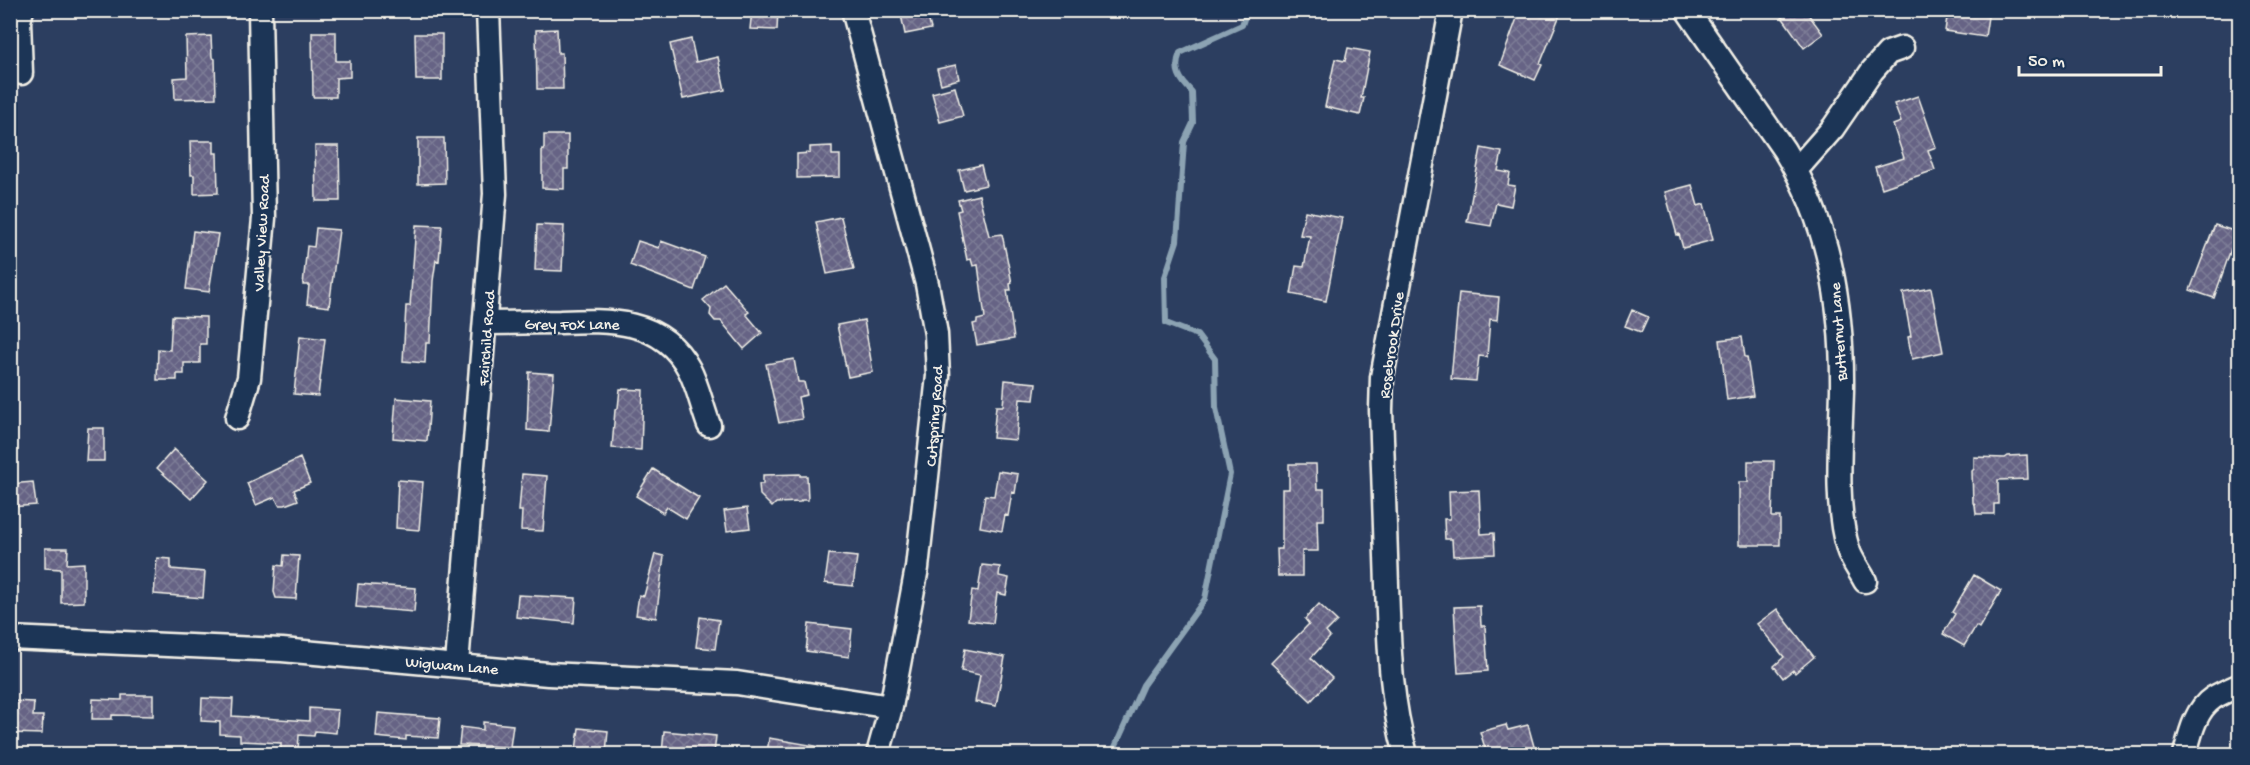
<svg xmlns="http://www.w3.org/2000/svg" width="2250" height="765" font-family="'Gochi Hand',sans-serif">
  <defs>
    <pattern id="building-cross-hatch" width="8" height="8" patternUnits="userSpaceOnUse" patternTransform="scale(1.5)"><rect width="8" height="8" fill="#666485"/><path d="M0 0l8 8M0 8l8-8" fill="none" stroke="#7c7b96"/></pattern>
  </defs>
  <rect width="100%" height="100%" fill="#2c3e60"/>
  <filter id="ink" filterUnits="userSpaceOnUse"><feTurbulence type="fractalNoise" baseFrequency=".0167" numOctaves="2"/><feDisplacementMap in="SourceGraphic" scale="12" xChannelSelector="R" yChannelSelector="G"/><feConvolveMatrix kernelMatrix="1 2 1 2 8 2 1 2 1" color-interpolation-filters="sRGB"/></filter>
  <g filter="url(#ink)">
    <g fill="none" stroke-linecap="round" stroke-linejoin="round">
      <path stroke="#8ca3b3" stroke-width="6" d="M1116,754l-1,-7 28,-62 62,-86 25,-125 -14,-66 -1,-49 -18,-24 -31,-12 -1,-46 12,-36 7,-99 9,-19 -1,-31c-12,-12 -19,-22 -12,-39l62,-28 5,-15"/>
    </g>
    <path fill="url(#building-cross-hatch)" stroke="#f4f1e8" stroke-width="1.5" d="M752,10h26l-1,20 -27,-1z
      M900,10h26l5,19 -26,5z
      M1520,10h42l-22,54 2,1 -7,15 -35,-15z
      M1777,10h28l18,24 -19,14z
      M1948,10h41l-4,27 -40,-6z
      M557,29l1,24h4l1,36h-26l-1,-59z
      M312,32h24v29h14v16l-14,1v19h-23z
      M415,34h27v46h-26z
      M211,36l1,21 3,2 1,39 -41,1 -1,-21 13,-1 -1,-40z
      M691,39l5,23 22,-5 7,33 -42,9 -13,-55z
      M1348,48l22,4 -9,46h3l-4,17 -35,-8 10,-48 10,2z
      M956,65l3,14 -18,5 -4,-15z
      M955,87l8,29 -23,6 -8,-29z
      M1918,96l18,51 -8,3 7,20 -53,18 -7,-21 29,-9 -11,-33 8,-3 -7,-18z
      M544,135h24v34h-4v20l-22,-1v-39l2,1z
      M418,138h26l1,45 -27,1z
      M190,141h24v12h3l1,40 -24,1v-19h-3z
      M315,146h24l1,55h-24z
      M832,146v9h8v22l-43,1v-24l13,-1v-6z
      M1481,148l21,4 -4,19 12,2 -2,12 7,1 -4,20 -15,-3 -5,23 -24,-4z
      M981,165l5,20 -22,5 -5,-20z
      M1692,185l6,21 6,-2 9,36 -30,8 -4,-14 -2,1 -12,-43z
      M979,195l10,41 13,-2 10,49 -2,1 1,6h-4l7,49 -37,6 -4,-21 4,-1v-3l8,-2 -7,-53 -5,1 -2,-7 -4,1 -10,-49 4,-1 -3,-10z
      M1305,211l37,7 -16,83 -35,-7 5,-28 8,1 6,-31 -10,-1z
      M841,217l13,52 -27,5 -11,-52z
      M416,225l26,1 -3,35 -3,-1 -3,21 -3,62h-4l-1,20 -22,-2 3,-55h4z
      M537,225l27,1 -2,45 -27,-1z
      M2215,225l22,7 -23,66 -24,-8z
      M316,228l23,2 -10,77 -22,-3 2,-19h-6l4,-39 7,1z
      M193,231l25,3 -9,58 -23,-3z
      M638,241l21,7 2,-7 44,16 -11,33 -64,-25z
      M724,283l25,29 -3,2 16,19 -18,16 -23,-28h-6l-5,-6 1,-6 -8,-9z
      M1931,288l12,64 -31,7 -4,-22 3,-1 -8,-43z
      M1459,293l40,4 -2,23 -7,-1 -3,38 -8,-1 -3,25 -25,-2z
      M1632,310l16,7 -7,15 -16,-6z
      M172,316l34,1v27h-6v19h-16v11h-7v6h-20l1,-31 12,1z
      M864,320l9,52 -25,5 -11,-52z
      M300,336l25,3 -7,57 -24,-2z
      M1742,337l3,20h2l6,39 -26,4 -7,-60z
      M794,359l4,23h6l3,13 -9,2 4,22 -23,4 -13,-59z
      M529,372l25,2 -5,58 -22,-2z
      M1005,380l31,3 -2,17 -14,-1 -4,41 -23,-2 3,-32h7z
      M620,389l23,1 -2,60 -29,-2 3,-38 3,-2z
      M396,398l34,3 -3,40 -34,-3z
      M88,428h16v33h-18z
      M174,449l34,31 -17,19 -34,-31z
      M2027,455l1,24 -30,1v24h-4v10h-18l-1,-9 -2,-2 -1,-32 2,-2v-12l31,1 3,-2z
      M300,458l10,25 -16,7 4,10 -13,5h-6l-4,-8 -19,8 -9,-22z
      M1748,461h26l-2,56h8v28h-41v-63h9z
      M1289,464h27l1,25h7v31h-7l1,31h-16v25h-24l-1,-27h5v-60h7z
      M653,469l46,29 -13,21 -19,-12 -4,6 -27,-17z
      M998,471l20,3 -3,19 -3,-1 -4,24 -3,-1 -3,16 -22,-4 5,-32 9,1z
      M522,474l25,2 -4,55 -22,-1 1,-19h-3z
      M800,474v2h7l1,24h-6l-2,2 -24,1 -4,4 -12,-12 -1,-11h4v-9z
      M398,480l25,2 -4,48 -23,-2z
      M33,482l3,23 -26,2v-23z
      M1479,490l2,44 13,-1 1,21 -42,2 -1,-17h-7l-1,-20h6l-1,-28z
      M747,508l3,20 -23,3 -3,-20z
      M45,548h23l-1,16 17,-1v39l-23,1v-34l-16,-1z
      M655,554l9,2 -8,62 -20,-3 3,-20 5,1z
      M829,554l28,3 -4,29 -28,-3z
      M284,555l15,1 -3,43 -20,-1 -2,-6 2,-27 7,1z
      M157,558l14,1v10l34,3 -2,26 -49,-4z
      M982,565l18,2 -1,9 10,2 -3,17 -9,-2 -4,30 -25,-3 4,-30 6,1z
      M1974,575l27,16 -22,37 -3,-2 -12,20 -21,-12 12,-20 -3,-2z
      M358,584l58,4 -2,24 -58,-5z
      M518,595l58,3 -2,25 -58,-6z
      M1319,604l18,17 -11,11 4,5 -19,21 21,20 -21,23 -40,-38 38,-39 -4,-5z
      M1480,606l1,20h4l3,45 -30,2 -4,-66z
      M1777,609l37,48 -19,16 -2,-3 -10,8 -9,-12 10,-9 -27,-33z
      M700,617l19,3 -4,29 -19,-2z
      M809,624l43,5 -3,28 -43,-6z
      M965,649l40,8 -9,49 -21,-4 5,-27 -19,-4z
      M122,695h31v21l-41,-1v4h-20l1,-20 29,1z
      M202,698l31,1 -1,17 77,5v-13l29,2 -2,23 -21,-2 -1,5 -15,-1 -1,16 -17,-1v-7l-41,-2v-6l-20,-1v-12l-19,-1z
      M10,701l24,1 -1,14h10l-1,18 -32,-1z
      M378,713l62,5 -2,20 -32,-2v4l-30,-3z
      M483,722l30,3 -3,22 -51,-2 2,-18 22,3z
      M1506,725l2,5 20,-5 7,25 -17,4h-31l-7,-22z
      M579,728l29,3 -2,22 -30,-3z
      M664,731l52,5 -2,18h-52z
      M769,738l47,8 -1,8h-48z"/>
    <g fill="none" stroke-linecap="round" stroke-linejoin="round">
      <defs>
        <path id="minor" d="M853,10l74,274 9,50 2,42 -21,192 -26,139 -13,47
          M1687,10l97,140c45,73 59,155 58,240 -1,46 -8,115 6,159 3,11 12,22 17,32
          M21,73l-2,-52 3,-11
          M1796,170l37,-42 39,-57 16,-18 14,-5
          M486,323c25,0 49,-1 74,-1 49,-2 102,-4 129,47 9,17 13,38 20,56
          M237,418l12,-40 15,-160 -4,-208
          M10,638l272,12 266,24 189,9 154,24
          M457,664l38,-470 -7,-184
          M1406,754c-16,-54 -17,-112 -19,-169 -2,-58 -4,-116 -6,-175l1,-33 69,-367
          M2185,754c5,-19 10,-44 28,-56 8,-5 18,-9 27,-13"/>
      </defs>
      <use href="#minor" stroke="#f4f1e8" stroke-width="27"/>
      <use href="#minor" stroke="#1d3557" stroke-width="22"/>
    </g>
  </g>
  <g text-anchor="middle" stroke-width="4.5" stroke-linejoin="round" paint-order="stroke">
    <g font-size="16" fill="#f4f1e8" stroke="#1d3557">
      <text transform="translate(260 233) rotate(-87)" y="6">Valley View Road</text>
      <text x="572" y="329">Grey Fox Lane</text>
      <text transform="translate(1837 332) rotate(-94)" y="6">Butternut Lane</text>
      <text transform="translate(485 338) rotate(-86)" y="6">Fairchild Road</text>
      <text transform="translate(1390 345) rotate(-82)" y="6">Rosebrook Drive</text>
      <text transform="translate(933 416) rotate(-86)" y="6">Cutspring Road</text>
      <text transform="translate(452 664) rotate(5)" y="6">Wigwam Lane</text>
    </g>
  </g>
  <rect width="2250" height="765" fill="none" stroke="#1d3557" stroke-width="36"/>
  <rect x="18" y="18" width="2214" height="729" fill="none" stroke="#f4f1e8" stroke-width="2" filter="url(#ink)"/>
  <path d="M2019 66v9h142v-9" fill="none" stroke="#f4f1e8" stroke-width="3"/>
  <text x="2028" y="66" font-size="18" fill="#f4f1e8" stroke="#1d3557" stroke-width="4.5" paint-order="stroke">50 m</text>
</svg>
